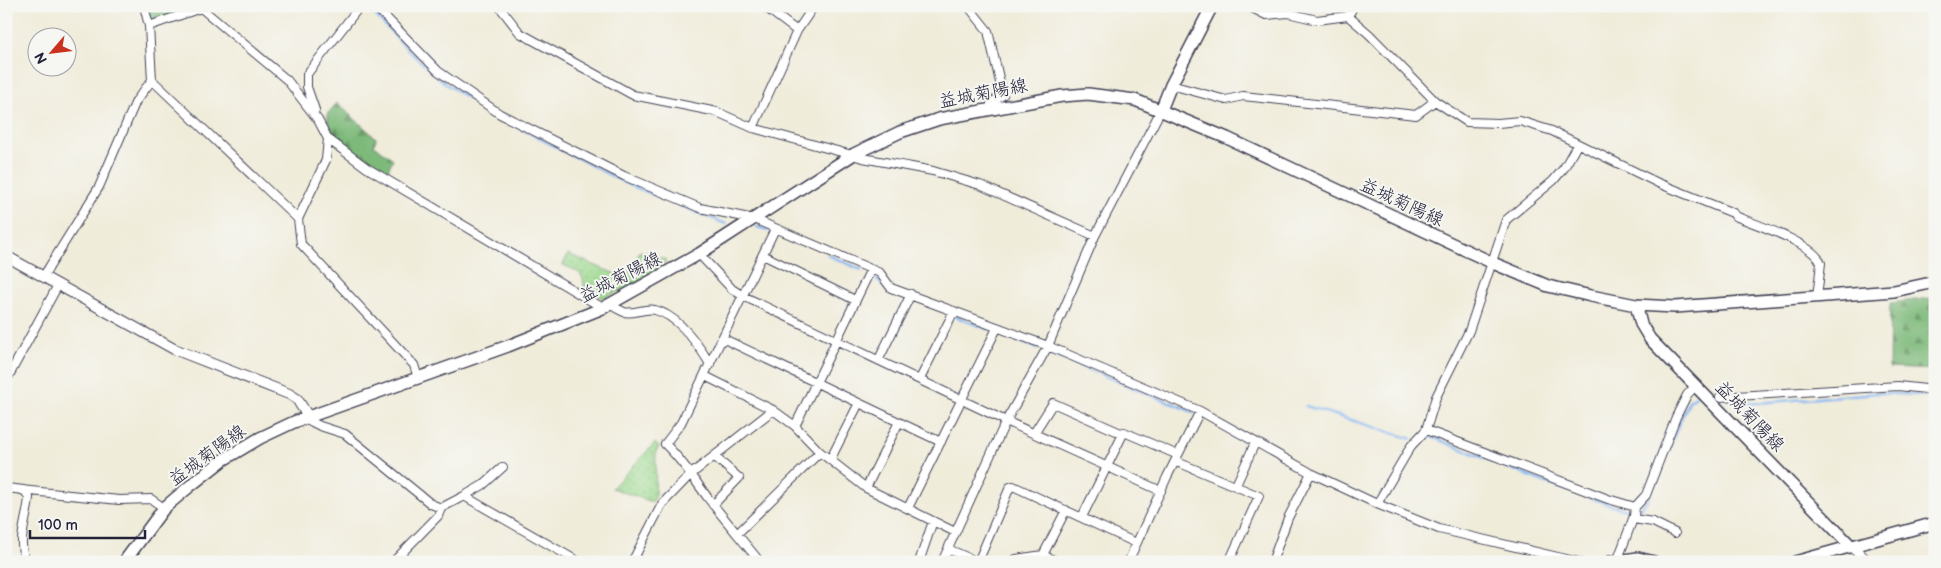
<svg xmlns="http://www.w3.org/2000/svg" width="1941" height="568" font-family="'Balsamiq Sans','Klee One',sans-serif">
  <defs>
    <pattern id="grass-dots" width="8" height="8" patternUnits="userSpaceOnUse" patternTransform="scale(1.25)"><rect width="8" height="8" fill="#9cd98e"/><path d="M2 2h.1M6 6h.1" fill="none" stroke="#86ba7b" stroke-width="1.8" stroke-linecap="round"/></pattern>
    <pattern id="forest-firs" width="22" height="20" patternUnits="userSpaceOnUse" patternTransform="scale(1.25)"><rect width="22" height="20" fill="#7db979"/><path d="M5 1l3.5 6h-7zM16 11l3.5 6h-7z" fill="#669664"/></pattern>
  </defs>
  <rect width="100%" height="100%" fill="#f6f6f2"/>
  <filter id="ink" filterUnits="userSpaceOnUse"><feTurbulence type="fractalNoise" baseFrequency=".02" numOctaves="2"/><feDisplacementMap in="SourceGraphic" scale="10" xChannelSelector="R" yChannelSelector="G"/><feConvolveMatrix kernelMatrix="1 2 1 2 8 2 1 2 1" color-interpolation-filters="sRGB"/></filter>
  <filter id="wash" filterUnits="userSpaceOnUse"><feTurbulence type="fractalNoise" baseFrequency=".0096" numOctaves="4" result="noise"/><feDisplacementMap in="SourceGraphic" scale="20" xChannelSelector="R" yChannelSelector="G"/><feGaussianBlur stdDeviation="1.12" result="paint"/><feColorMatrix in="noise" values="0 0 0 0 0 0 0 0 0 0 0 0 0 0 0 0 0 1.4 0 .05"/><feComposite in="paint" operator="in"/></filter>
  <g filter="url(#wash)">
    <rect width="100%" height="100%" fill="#f0ecda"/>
    <path fill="url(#grass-dots)" stroke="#5f7e64" d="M640,251l27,9c-16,19 -43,29 -65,38l-18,-9c1,-16 -7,-18 -21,-24l5,-11 57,24z
      M655,443l4,4 -3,4 -1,47 -3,4 -40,-14z"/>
    <path fill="url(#forest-firs)" stroke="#506e5a" d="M147,6l46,2 -43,15z
      M337,103l39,35 -2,7 19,14 -7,15 -54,-32 -5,-28z
      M1931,298v56h4v16l-46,-2 1,-65z"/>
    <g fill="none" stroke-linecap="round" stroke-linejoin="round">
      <path stroke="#88b8f3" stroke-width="2.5" d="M367,6l42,45 37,33 40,25
        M508,122l117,61 101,41
        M757,227l11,3
        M777,233l14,6
        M828,255l34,15
        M874,276l14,15 7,2
        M954,316l34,13
        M998,333l39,15
        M1046,352l147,60
        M1729,400l16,4 132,-11 58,3
        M1306,406l106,33
        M1239,437l11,7
        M1423,438l9,-1 117,47 83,28
        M1659,471l30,-70 7,-5
        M1637,511l10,-10 3,-6"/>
    </g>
  </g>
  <g filter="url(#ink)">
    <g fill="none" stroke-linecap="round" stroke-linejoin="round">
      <defs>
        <path id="minor" d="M375,6l63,65 62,43 124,62 76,32 54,11 126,54 11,15 157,58 152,65 111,62 66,31 62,25 140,33
          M499,6l21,27 113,62 84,17 36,16 110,30 70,13 47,14 115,51
          M764,6l33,25
          M968,6l20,25 15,64 -12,8 1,6
          M1248,6l18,9 22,-2 29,7 31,-4 6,-10
          M1348,16l21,18 66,67
          M149,26l52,-18 86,72 31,40 10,19 39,29 236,140
          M152,80l146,139
          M1171,85l55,15 17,-4 173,19 19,-14 32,21 31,1 22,-2 32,10 106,52 75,30 2,3c20,8 78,27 86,47l-4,34
          M315,110l-8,-23v-13l53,-68
          M753,128l44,-97 17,-25
          M328,139l-2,21 -28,59 3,25 113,121 4,13
          M699,254l33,35 11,7 263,125 155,70
          M763,255l92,45
          M43,277l56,-90 37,-86 16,-21 -3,-54 -5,-20
          M610,304c4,3 9,6 14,8 9,3 21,-5 31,-2 24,6 43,34 55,54
          M722,338l219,104
          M879,359l32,-65
          M705,376l68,34 22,16 25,26 46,36 89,44
          M920,379l34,-68
          M6,381l52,-96
          M1720,397l178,-11 37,4
          M306,419l14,7 25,8 86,70 10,4 23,-12 115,66
          M795,426l76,-157
          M1426,430l182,69 27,8
          M1034,433l19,-30 70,31
          M830,460l29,-57
          M1175,461l84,35 -30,66
          M1236,485l19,-42
          M6,488l18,2 5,7c-1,21 -14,46 -2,65
          M866,488l33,-66
          M21,490l98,10 32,-1 13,9
          M464,496l19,-11 20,-18
          M1377,504l34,-58 15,-16 10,-33 33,-66 37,-111 47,-39 11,-13 13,-23
          M713,505l26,-27 -25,-22
          M908,508l89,-180
          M1082,517l42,-85 54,23
          M1633,519l20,3 22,11
          M737,534l83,-82
          M948,549l30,13
          M1043,555l23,-45
          M1618,559l16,-43 1,-9 11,-12 30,-78 11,-22 9,-10
          M393,562l45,-46 3,-8
          M632,562l30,-58 28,-29 83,-65
          M760,562c-17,-21 -35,-42 -52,-64 -15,-20 -25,-37 -43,-54l16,-21 94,-194
          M919,562l14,-41
          M942,562l64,-141 42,-75 47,-110 66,-126
          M978,562l32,-75 3,-1 123,57
          M1015,562l1,-3 27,-4 15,7
          M1128,562l39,-85 33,-66
          M1272,562l16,-44 23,-45"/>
        <path id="tertiary" d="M6,256l168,93 115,45 8,5 12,19
          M1850,545l18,17"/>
        <path id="secondary" d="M1161,110l10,-25 41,-79
          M1636,305l5,19 9,15 200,206
          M124,562l40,-54 26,-22 33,-26 37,-22 34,-16 214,-76 95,-38 96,-54 155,-100 46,-22 39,-13 123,-23 26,-2 47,6 92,38 266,125 55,23 43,10 45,9 39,2 219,-16 41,-9
          M1610,562l28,-4 16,4
          M1795,562l140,-39"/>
      </defs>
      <use href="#minor" stroke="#414053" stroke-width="10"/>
      <use href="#tertiary" stroke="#414053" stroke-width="12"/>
      <use href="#secondary" stroke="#414053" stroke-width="14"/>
      <use href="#minor" stroke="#fff" stroke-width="8"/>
      <use href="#tertiary" stroke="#fff" stroke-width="10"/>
      <use href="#secondary" stroke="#fff" stroke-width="11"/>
    </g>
  </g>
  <g text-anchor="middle" stroke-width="4" stroke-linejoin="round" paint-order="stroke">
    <g font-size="18" fill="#22223b" stroke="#f6f6f2">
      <text transform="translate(983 93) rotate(-11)" y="6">益城菊陽線</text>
      <text transform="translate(1402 202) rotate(25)" y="6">益城菊陽線</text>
      <text transform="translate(620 277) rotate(-27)" y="6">益城菊陽線</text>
      <text transform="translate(1750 416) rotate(46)" y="6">益城菊陽線</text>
      <text transform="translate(207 455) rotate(-36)" y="6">益城菊陽線</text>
    </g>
  </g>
  <rect width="1941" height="568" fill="none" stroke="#f6f6f2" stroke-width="25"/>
  <g transform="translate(52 52) rotate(242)"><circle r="24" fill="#f6f6f2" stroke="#a1a1a9"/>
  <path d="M0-4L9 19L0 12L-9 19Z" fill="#c8321e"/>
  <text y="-8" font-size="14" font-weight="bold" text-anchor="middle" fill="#22223b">N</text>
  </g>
  <path d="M30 530v8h115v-8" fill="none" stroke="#22223b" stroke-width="2.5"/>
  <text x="38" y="530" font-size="15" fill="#22223b" stroke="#f6f6f2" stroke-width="4" paint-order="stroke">100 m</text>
</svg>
